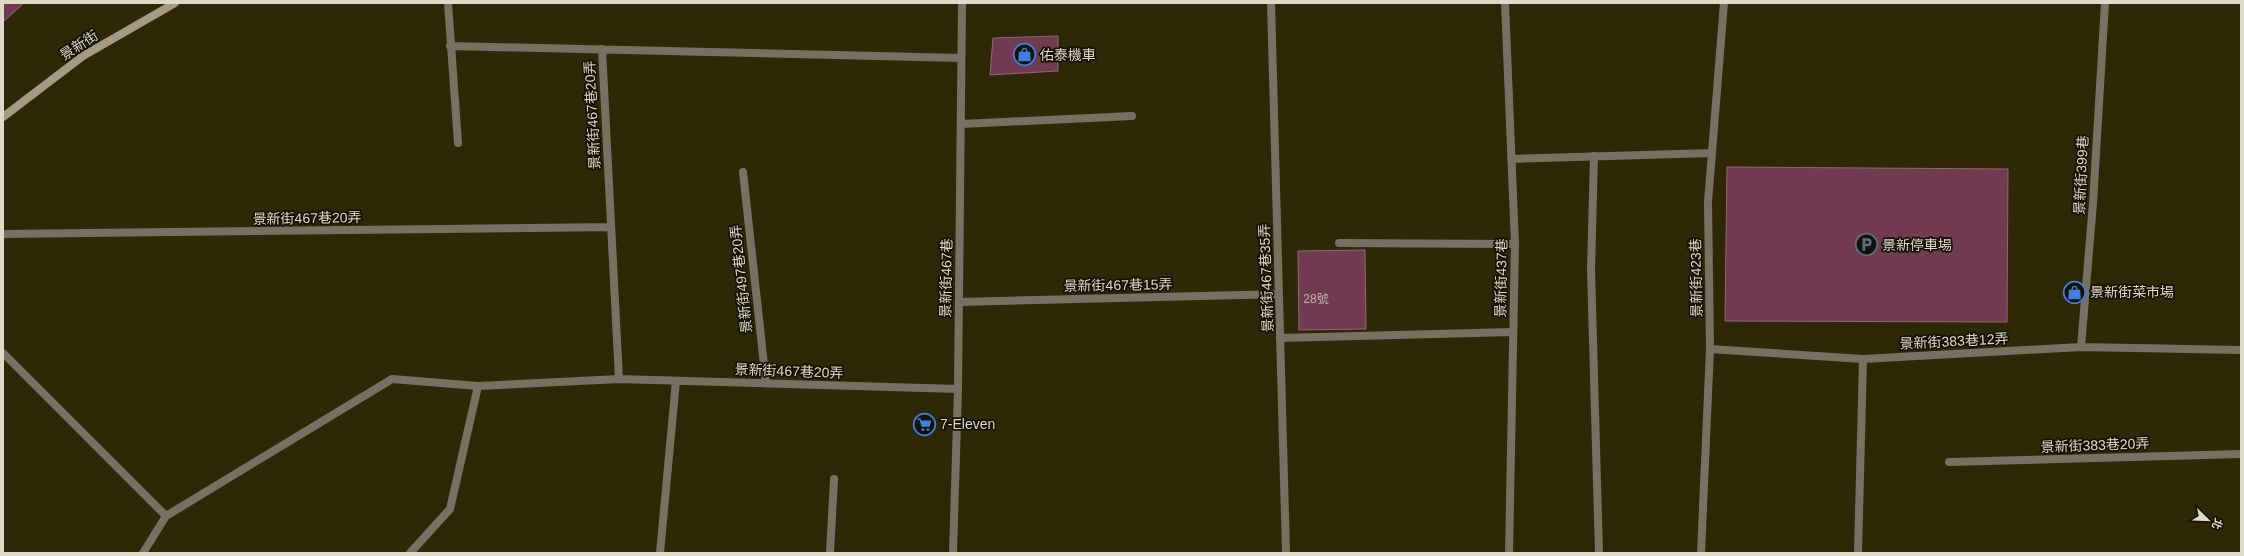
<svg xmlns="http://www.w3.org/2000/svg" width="2244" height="556" font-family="Arial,'Noto Sans TC',sans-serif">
  <rect width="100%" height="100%" fill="#2f2807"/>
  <path fill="#713a50" stroke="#8e6a76" d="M3,3h21l-21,19z
    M1058,36v35l-68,4 3,-37z
    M1727,167l281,2 -1,153 -282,-1z
    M1365,250l1,79 -67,1 -1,-79z"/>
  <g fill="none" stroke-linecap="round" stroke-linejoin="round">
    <path stroke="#787163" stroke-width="8" d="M448,3l10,140
      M1271,3l15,550
      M1505,3l10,241 -6,309
      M450,46l511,12
      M602,49l17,330
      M961,124l171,-8
      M1511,159l201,-6
      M743,172l23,211
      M3,234l608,-7
      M1339,243l176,1
      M959,302l320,-8
      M2081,347l12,-144 12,-200
      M1710,349l153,10
      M3,353l163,163
      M1949,462l292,-8
      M143,553l23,-37 226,-137 86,7 141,-7 339,10
      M410,553l40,-44 28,-123
      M660,553l16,-172
      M830,553l4,-74
      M953,553l5,-164 4,-386
      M1701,553l9,-204 -2,-147 16,-199
      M1858,553l5,-194 218,-12 160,3"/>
    <path stroke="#787163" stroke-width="8" d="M1594,156l-3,114 8,283
      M1280,338l233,-6"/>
    <path stroke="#a59a84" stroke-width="8" d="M3,117l80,-61 92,-53"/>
  </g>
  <defs>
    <symbol id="shop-ring" viewBox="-11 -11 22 22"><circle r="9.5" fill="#141105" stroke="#3f7fe0" stroke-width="1.5"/><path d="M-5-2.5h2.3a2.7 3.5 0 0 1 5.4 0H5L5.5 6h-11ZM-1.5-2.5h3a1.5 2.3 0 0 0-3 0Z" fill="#3f7fe0"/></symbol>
    <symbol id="parking-ring" viewBox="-11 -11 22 22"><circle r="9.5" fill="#141105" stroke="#5c6f8a" stroke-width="1.5"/><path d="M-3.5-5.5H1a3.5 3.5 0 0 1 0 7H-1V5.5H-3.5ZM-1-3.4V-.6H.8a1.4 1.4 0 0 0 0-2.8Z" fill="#5c6f8a"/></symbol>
    <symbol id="supermarket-ring" viewBox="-11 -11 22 22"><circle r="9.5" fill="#141105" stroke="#3f7fe0" stroke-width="1.5"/><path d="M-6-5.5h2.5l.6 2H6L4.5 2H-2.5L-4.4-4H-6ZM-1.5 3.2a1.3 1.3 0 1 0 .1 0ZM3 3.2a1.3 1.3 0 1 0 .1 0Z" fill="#3f7fe0"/></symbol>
  </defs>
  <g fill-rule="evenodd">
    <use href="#shop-ring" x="1012" y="42" width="25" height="25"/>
    <use href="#parking-ring" x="1854" y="232" width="25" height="25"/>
    <use href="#shop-ring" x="2062" y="280" width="25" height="25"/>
    <use href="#supermarket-ring" x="912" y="412" width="25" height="25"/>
  </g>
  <g text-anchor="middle" stroke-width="3.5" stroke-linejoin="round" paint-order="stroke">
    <g font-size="12" fill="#c3b2aa">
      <text x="1316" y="303">28號</text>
    </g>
    <g font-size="14" fill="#dedac8" stroke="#141105">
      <text transform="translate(79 45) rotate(-33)" y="5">景新街</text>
      <text transform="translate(592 115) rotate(-93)" y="5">景新街467巷20弄</text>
      <text transform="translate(2081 175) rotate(-87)" y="5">景新街399巷</text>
      <text transform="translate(307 218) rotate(-1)" y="5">景新街467巷20弄</text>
      <text transform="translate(946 278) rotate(-89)" y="5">景新街467巷</text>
      <text transform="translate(1266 278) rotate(-92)" y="5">景新街467巷35弄</text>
      <text transform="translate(1501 278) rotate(-89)" y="5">景新街437巷</text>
      <text transform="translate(1696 278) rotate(-91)" y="5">景新街423巷</text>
      <text transform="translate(741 279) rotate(-96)" y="5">景新街497巷20弄</text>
      <text transform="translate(1118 285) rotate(-1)" y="5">景新街467巷15弄</text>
      <text transform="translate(1954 341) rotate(-3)" y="5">景新街383巷12弄</text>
      <text transform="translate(789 371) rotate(2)" y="5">景新街467巷20弄</text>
      <text transform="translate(2095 445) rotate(-2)" y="5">景新街383巷20弄</text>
    </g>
    <g font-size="14" fill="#dedac8" stroke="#141105" text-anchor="start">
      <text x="1040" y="60">佑泰機車</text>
      <text x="1882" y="250">景新停車場</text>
      <text x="2090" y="297">景新街菜市場</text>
      <text x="940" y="429">7-Eleven</text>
    </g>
  </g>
  <rect width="2244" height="556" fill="none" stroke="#dedac8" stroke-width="8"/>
  <g transform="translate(2208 520) rotate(113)" stroke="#141105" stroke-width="3" paint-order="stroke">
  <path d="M0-3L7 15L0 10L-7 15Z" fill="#dedac8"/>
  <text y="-6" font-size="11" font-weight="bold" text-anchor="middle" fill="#dedac8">北</text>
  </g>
</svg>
